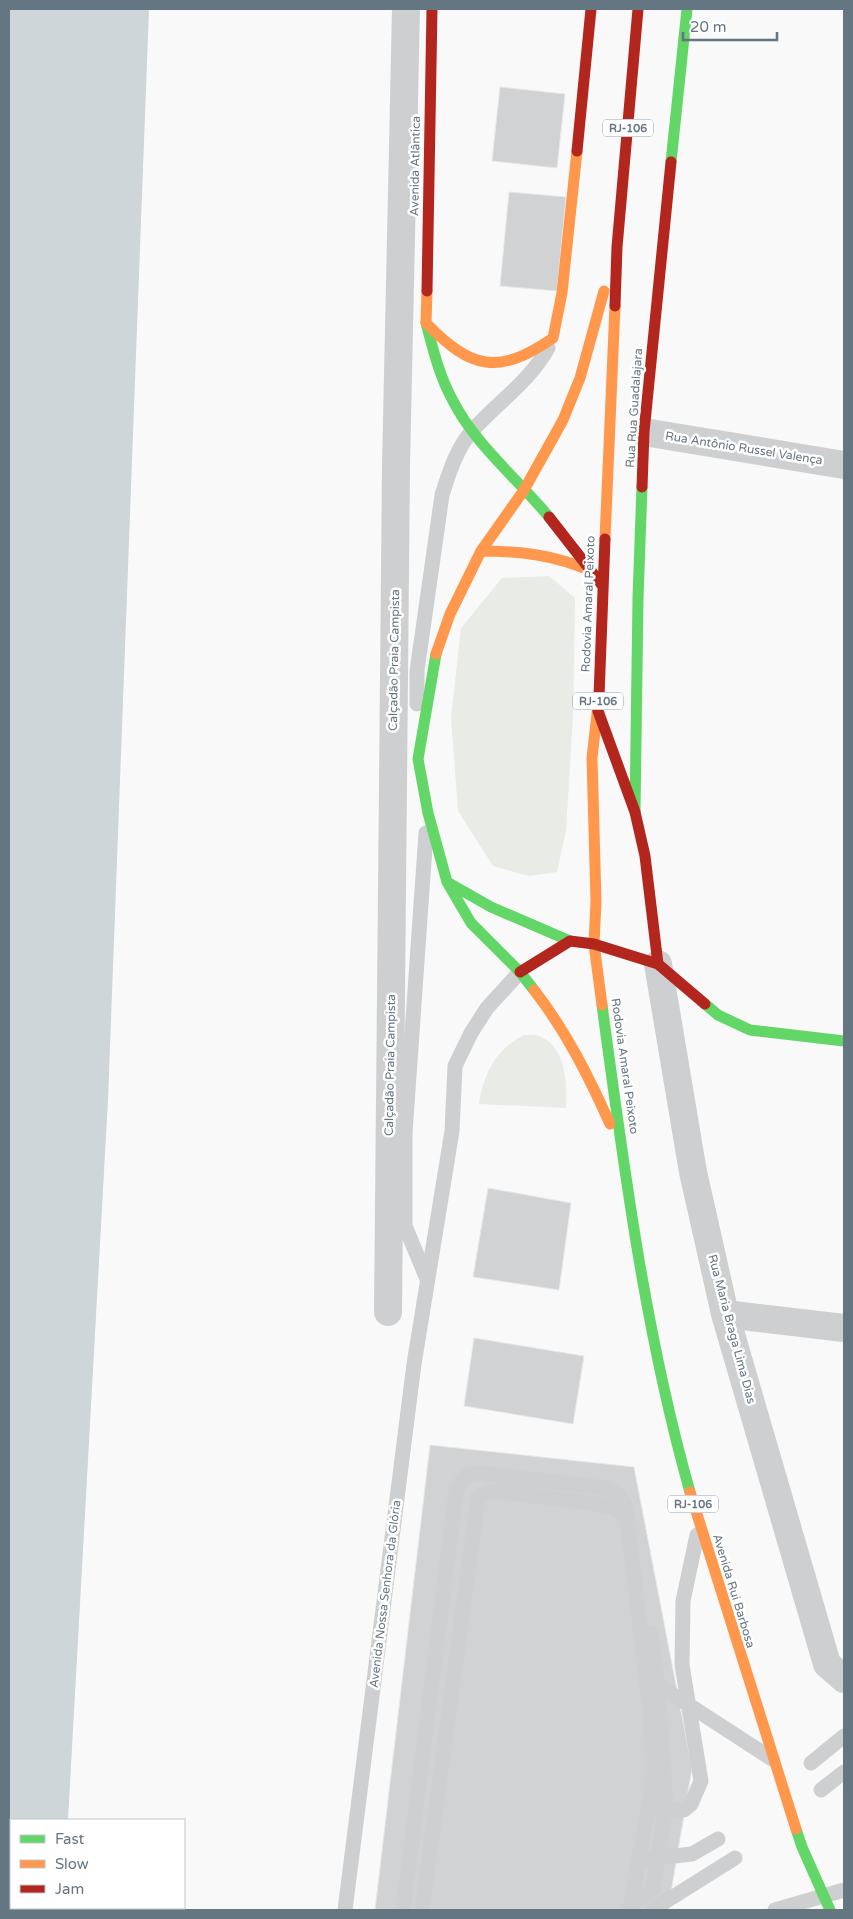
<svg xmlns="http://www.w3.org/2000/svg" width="853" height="1919" font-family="'Varela Round',sans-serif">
  <rect width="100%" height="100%" fill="#f9f9f9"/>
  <path fill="#e8ebe6" d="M549,576l26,22 -2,118 -7,115 -9,41 -28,4 -36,-10 -35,-55 -7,-93 10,-90 41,-50z
    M524,1035c5,0 11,-1 15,1 28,11 28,48 27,72l-87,-4c5,-31 16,-54 45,-69z"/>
  <path fill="#ced6d9" d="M9,9h140l-41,1091 -40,720h-57v88h52v2h-54z"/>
  <path fill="#d0d2d3" stroke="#e8e8e8" d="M500,87l65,7 -8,74 -65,-7z
    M509,192l57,5 -9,94 -57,-5z
    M488,1188l83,15 -12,87 -86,-13z
    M474,1338l110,18 -11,68 -109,-18z
    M430,1445l204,22 58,301 -24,142h-293z"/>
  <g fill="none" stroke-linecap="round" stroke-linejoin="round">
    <path stroke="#cecfd0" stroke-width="15" d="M417,704v-33l25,-176c7,-22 15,-48 31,-65 25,-28 57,-49 75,-82
      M426,833l-21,300v93l22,53
      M658,1685l114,74
      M811,1763l33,-27
      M821,1790l23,-18
      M655,1811l29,-1 7,-6 10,-23 -19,-116 1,-64 14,-66
      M648,1859l44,-5 26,-15
      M628,1908l25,-19 13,-84 -8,-120 -7,-52
      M345,1910l69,-546 38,-233 3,-65 16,-33 16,-25 33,-36
      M403,1910l53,-417c4,-12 8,-18 21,-20l128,15 14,7 7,14 24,202 2,48 -1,33 -21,118
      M422,1910l56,-412 7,-5 10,-2 103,13 19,5 7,7 4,7
      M652,1910l83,-52
      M775,1910l69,-20"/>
    <path stroke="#cecfd0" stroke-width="28" d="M644,432l200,33
      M658,964l35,208 32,142 102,350 17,15
      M388,1312l8,-846 10,-457
      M725,1314l119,14"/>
    <path stroke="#63d668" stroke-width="11" d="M671,162l16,-153
      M426,323c7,26 13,52 26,76 23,46 65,79 97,118
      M436,654l-18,105 10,54 19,69 24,41 49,49 14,18
      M635,812l3,-214 4,-111
      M447,882l44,25 79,34
      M705,1004l13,11 32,15 94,11
      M602,1005c22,163 43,328 88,487
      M796,1829l6,18 28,63"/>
    <path stroke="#ff974d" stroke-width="11" d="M427,291l-1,32c45,46 72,53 127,15l9,-45 15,-142
      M605,539l10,-233
      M481,551c39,0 74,4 110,20
      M436,654l14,-40 31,-63 43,-61 39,-70 17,-42 24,-87
      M599,696l-7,62 4,143 -2,43 8,61
      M534,990c32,41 55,87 76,134
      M690,1492l106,337"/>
    <path stroke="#b3261e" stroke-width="11" d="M577,151l14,-142
      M427,291l5,-282
      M615,306l2,-59 21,-238
      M642,487l2,-55 27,-270
      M549,517l53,68
      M599,696l6,-157
      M598,711l37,101 10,44 13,108
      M520,972l50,-31 24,3 64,20 47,40"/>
  </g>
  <g text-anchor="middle" stroke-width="5" stroke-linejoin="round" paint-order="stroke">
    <g fill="#fff" stroke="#939fa8" stroke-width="1">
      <rect x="603" y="119.5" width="50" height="17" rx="4"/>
      <rect x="573" y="692.5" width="50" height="17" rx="4"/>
      <rect x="668" y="1495.5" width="50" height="17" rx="4"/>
    </g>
    <g font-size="11" font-weight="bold" fill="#657683">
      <text x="628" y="132">RJ-106</text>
      <text x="598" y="705">RJ-106</text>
      <text x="693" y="1508">RJ-106</text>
    </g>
    <g font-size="12" fill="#657683" stroke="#fff">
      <text transform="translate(415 166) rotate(-89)" y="4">Avenida Atlântica</text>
      <text transform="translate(634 408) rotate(-86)" y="4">Rua Rua Guadalajara</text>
      <text transform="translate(744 448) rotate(9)" y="4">Rua Antônio Russel Valença</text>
      <text transform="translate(588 604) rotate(-88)" y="4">Rodovia Amaral Peixoto</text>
      <text transform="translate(394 660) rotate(-89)" y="4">Calçadão Praia Campista</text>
      <text transform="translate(390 1065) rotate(-89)" y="4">Calçadão Praia Campista</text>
      <text transform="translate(625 1066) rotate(82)" y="4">Rodovia Amaral Peixoto</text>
      <text transform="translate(732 1329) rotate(75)" y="4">Rua Maria Braga Lima Dias</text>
      <text transform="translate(734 1591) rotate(73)" y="4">Avenida Rui Barbosa</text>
      <text transform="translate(385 1594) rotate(-83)" y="4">Avenida Nossa Senhora da Glória</text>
    </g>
  </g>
  <rect width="853" height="1919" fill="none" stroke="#657683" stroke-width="20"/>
  <rect x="10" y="1819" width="175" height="90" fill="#ffffff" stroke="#c1c8cd"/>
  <rect x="20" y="1835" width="25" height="8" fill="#63d668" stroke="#c1c8cd"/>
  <text x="55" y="1844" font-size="15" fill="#657683">Fast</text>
  <rect x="20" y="1860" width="25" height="8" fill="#ff974d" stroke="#c1c8cd"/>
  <text x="55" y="1869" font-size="15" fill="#657683">Slow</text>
  <rect x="20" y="1885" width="25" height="8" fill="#b3261e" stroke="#c1c8cd"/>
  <text x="55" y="1894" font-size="15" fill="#657683">Jam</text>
  <path d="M683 32v8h94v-8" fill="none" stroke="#657683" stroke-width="2.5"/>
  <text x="690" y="32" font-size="15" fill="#657683" stroke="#ffffff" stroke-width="4" paint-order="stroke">20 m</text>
</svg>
